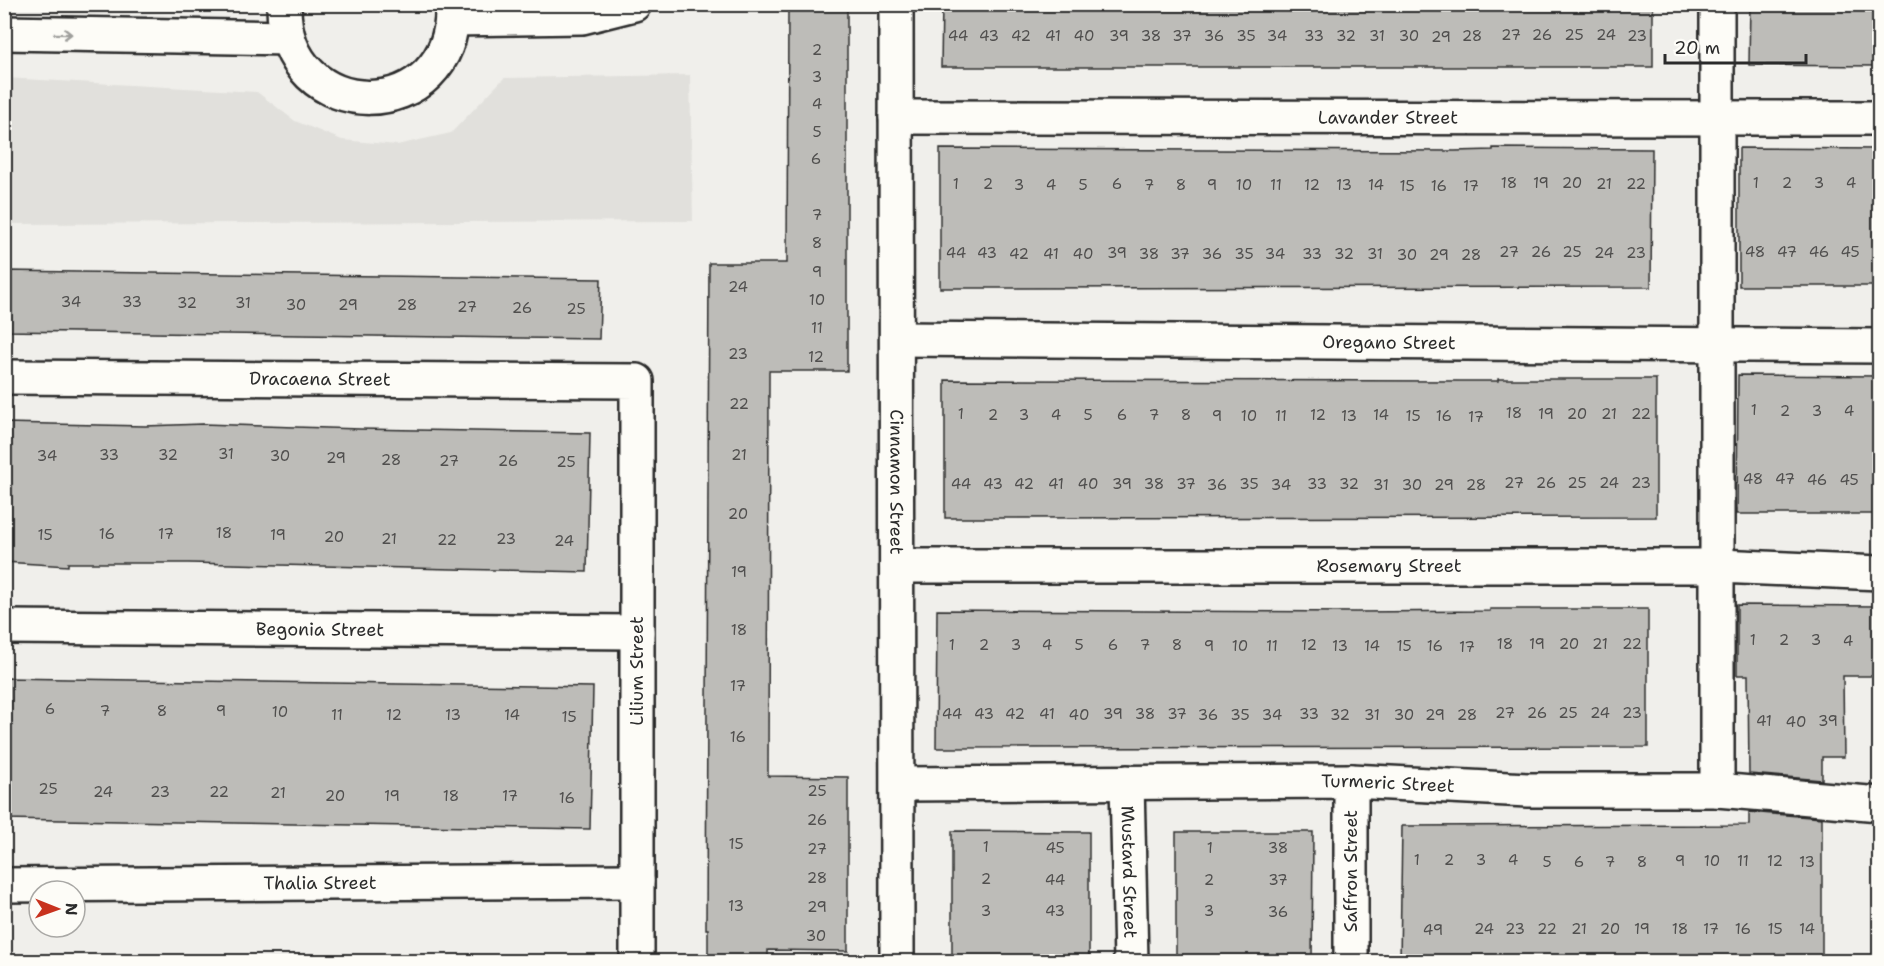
<svg xmlns="http://www.w3.org/2000/svg" width="1884" height="966" font-family="'Shantell Sans',sans-serif">
  <rect width="100%" height="100%" fill="#f0efeb"/>
  <filter id="ink" filterUnits="userSpaceOnUse"><feTurbulence type="fractalNoise" baseFrequency=".0167" numOctaves="2"/><feDisplacementMap in="SourceGraphic" scale="12" xChannelSelector="R" yChannelSelector="G"/><feConvolveMatrix kernelMatrix="1 2 1 2 8 2 1 2 1" color-interpolation-filters="sRGB"/></filter>
  <g filter="url(#ink)">
    <path fill="#e1e0dc" d="M690,75l3,146 -688,3v-146l252,14 38,29 47,19 55,5 54,-12 53,-55z"/>
    <path fill="#bdbcb8" stroke="#2b2b2b" stroke-width="1.5" d="M942,4h711v63h-712z
      M1750,4h130v62l-131,-1z
      M788,8l59,1v362h-78l-1,405 80,1v174l-80,-1v12h-60v-33h-2l3,-666h78z
      M1493,148l159,1 -1,138 -711,1v-139l515,2 38,-1z
      M1739,148l141,1v137h-141z
      M4,271l597,8 -2,60 -595,-8z
      M1738,375l142,1v138h-143z
      M1498,379h158v138l-711,1v-138l515,1h38z
      M4,423l141,3 58,-2 157,5 230,4 -3,139 -398,-9h-121v3l-64,-4z
      M1737,605l143,1v70h-37l1,81h-22v23l-73,-6 -1,-99h-11z
      M1490,609h158v138l-712,1 1,-138 419,2 134,-1z
      M4,678l589,9 -3,142 -586,-10z
      M1749,812l73,6v144h-422l2,-136 347,-1z
      M952,831l137,1v130h-137z
      M1176,832h137l-1,130h-136z"/>
    <g fill="none" stroke-linecap="round" stroke-linejoin="round">
      <defs>
        <g id="minor">
          <path d="M284,4c-2,126 174,123 168,0"/>
          <path id="s1" d="M896,4l1,958"/>
          <path d="M452,19l130,-2 52,-13"/>
          <path d="M4,33l284,5"/>
          <path id="s2" d="M896,117l984,1"/>
          <path id="s3" d="M897,339l983,7"/>
          <path id="s4" d="M4,377l633,4v581"/>
          <path id="s5" d="M897,566h822l161,7"/>
          <path id="s6" d="M4,627l633,5"/>
          <path id="s7" d="M1127,782l4,180"/>
          <path id="s8" d="M898,784l453,-3 177,9h189l163,14"/>
          <path d="M1717,790v-786"/>
          <path id="s9" d="M4,885l633,-4"/>
          <path d="M1351,962v-181"/>
        </g>
      </defs>
      <use href="#minor" stroke="#2b2b2b" stroke-width="38"/>
      <use href="#minor" stroke="#fdfcf7" stroke-width="33"/>
    </g>
    <defs><path id="oneway-shaft" d="M-6 0H5M1.5-3L5.5 0L1.5 3" fill="none" stroke-width="1.6" stroke-linecap="round" stroke-linejoin="round" transform="scale(1.5)"/></defs>
    <use stroke="#9e9e9b" href="#oneway-shaft" transform="translate(63 34) rotate(1)"/>
  </g>
  <g text-anchor="middle" stroke-width="6" stroke-linejoin="round" paint-order="stroke">
    <g font-size="15" fill="#504f4e">
      <text x="1511" y="40">27</text>
      <text x="1542" y="40">26</text>
      <text x="1574" y="40">25</text>
      <text x="1606" y="40">24</text>
      <text x="958" y="41">44</text>
      <text x="989" y="41">43</text>
      <text x="1021" y="41">42</text>
      <text x="1053" y="41">41</text>
      <text x="1084" y="41">40</text>
      <text x="1119" y="41">39</text>
      <text x="1151" y="41">38</text>
      <text x="1182" y="41">37</text>
      <text x="1214" y="41">36</text>
      <text x="1246" y="41">35</text>
      <text x="1277" y="41">34</text>
      <text x="1314" y="41">33</text>
      <text x="1346" y="41">32</text>
      <text x="1377" y="41">31</text>
      <text x="1409" y="41">30</text>
      <text x="1472" y="41">28</text>
      <text x="1637" y="41">23</text>
      <text x="1441" y="42">29</text>
      <text x="817" y="55">2</text>
      <text x="817" y="82">3</text>
      <text x="817" y="109">4</text>
      <text x="817" y="137">5</text>
      <text x="816" y="164">6</text>
      <text x="1509" y="188">18</text>
      <text x="1541" y="188">19</text>
      <text x="1572" y="188">20</text>
      <text x="1756" y="188">1</text>
      <text x="1787" y="188">2</text>
      <text x="1819" y="188">3</text>
      <text x="1851" y="188">4</text>
      <text x="956" y="189">1</text>
      <text x="988" y="189">2</text>
      <text x="1117" y="189">6</text>
      <text x="1604" y="189">21</text>
      <text x="1636" y="189">22</text>
      <text x="1019" y="190">3</text>
      <text x="1051" y="190">4</text>
      <text x="1083" y="190">5</text>
      <text x="1149" y="190">7</text>
      <text x="1181" y="190">8</text>
      <text x="1212" y="190">9</text>
      <text x="1244" y="190">10</text>
      <text x="1276" y="190">11</text>
      <text x="1312" y="190">12</text>
      <text x="1344" y="190">13</text>
      <text x="1376" y="190">14</text>
      <text x="1407" y="191">15</text>
      <text x="1439" y="191">16</text>
      <text x="1471" y="191">17</text>
      <text x="817" y="220">7</text>
      <text x="817" y="248">8</text>
      <text x="1509" y="257">27</text>
      <text x="1541" y="257">26</text>
      <text x="1572" y="257">25</text>
      <text x="1755" y="257">48</text>
      <text x="1787" y="257">47</text>
      <text x="1819" y="257">46</text>
      <text x="1850" y="257">45</text>
      <text x="956" y="258">44</text>
      <text x="987" y="258">43</text>
      <text x="1117" y="258">39</text>
      <text x="1604" y="258">24</text>
      <text x="1636" y="258">23</text>
      <text x="1019" y="259">42</text>
      <text x="1051" y="259">41</text>
      <text x="1083" y="259">40</text>
      <text x="1149" y="259">38</text>
      <text x="1180" y="259">37</text>
      <text x="1212" y="259">36</text>
      <text x="1244" y="259">35</text>
      <text x="1275" y="259">34</text>
      <text x="1312" y="259">33</text>
      <text x="1344" y="259">32</text>
      <text x="1375" y="259">31</text>
      <text x="1407" y="260">30</text>
      <text x="1439" y="260">29</text>
      <text x="1471" y="260">28</text>
      <text x="817" y="277">9</text>
      <text x="738" y="292">24</text>
      <text x="817" y="305">10</text>
      <text x="71" y="307">34</text>
      <text x="132" y="307">33</text>
      <text x="187" y="308">32</text>
      <text x="243" y="308">31</text>
      <text x="296" y="310">30</text>
      <text x="348" y="310">29</text>
      <text x="407" y="310">28</text>
      <text x="467" y="312">27</text>
      <text x="522" y="313">26</text>
      <text x="576" y="314">25</text>
      <text x="817" y="333">11</text>
      <text x="738" y="359">23</text>
      <text x="816" y="362">12</text>
      <text x="739" y="409">22</text>
      <text x="1754" y="415">1</text>
      <text x="1785" y="416">2</text>
      <text x="1817" y="416">3</text>
      <text x="1849" y="416">4</text>
      <text x="1514" y="418">18</text>
      <text x="961" y="419">1</text>
      <text x="1546" y="419">19</text>
      <text x="1577" y="419">20</text>
      <text x="1609" y="419">21</text>
      <text x="1641" y="419">22</text>
      <text x="993" y="420">2</text>
      <text x="1024" y="420">3</text>
      <text x="1056" y="420">4</text>
      <text x="1088" y="420">5</text>
      <text x="1122" y="420">6</text>
      <text x="1154" y="420">7</text>
      <text x="1186" y="420">8</text>
      <text x="1318" y="420">12</text>
      <text x="1381" y="420">14</text>
      <text x="1217" y="421">9</text>
      <text x="1249" y="421">10</text>
      <text x="1281" y="421">11</text>
      <text x="1349" y="421">13</text>
      <text x="1413" y="421">15</text>
      <text x="1444" y="421">16</text>
      <text x="1476" y="422">17</text>
      <text x="226" y="459">31</text>
      <text x="109" y="460">33</text>
      <text x="168" y="460">32</text>
      <text x="739" y="460">21</text>
      <text x="47" y="461">34</text>
      <text x="280" y="461">30</text>
      <text x="336" y="463">29</text>
      <text x="391" y="465">28</text>
      <text x="449" y="466">27</text>
      <text x="508" y="466">26</text>
      <text x="566" y="467">25</text>
      <text x="1753" y="484">48</text>
      <text x="1785" y="484">47</text>
      <text x="1817" y="485">46</text>
      <text x="1849" y="485">45</text>
      <text x="1514" y="488">27</text>
      <text x="1546" y="488">26</text>
      <text x="1577" y="488">25</text>
      <text x="1609" y="488">24</text>
      <text x="1641" y="488">23</text>
      <text x="961" y="489">44</text>
      <text x="993" y="489">43</text>
      <text x="1024" y="489">42</text>
      <text x="1056" y="489">41</text>
      <text x="1088" y="489">40</text>
      <text x="1122" y="489">39</text>
      <text x="1154" y="489">38</text>
      <text x="1186" y="489">37</text>
      <text x="1249" y="489">35</text>
      <text x="1317" y="489">33</text>
      <text x="1349" y="489">32</text>
      <text x="1217" y="490">36</text>
      <text x="1281" y="490">34</text>
      <text x="1381" y="490">31</text>
      <text x="1412" y="490">30</text>
      <text x="1444" y="490">29</text>
      <text x="1476" y="490">28</text>
      <text x="738" y="519">20</text>
      <text x="224" y="538">18</text>
      <text x="107" y="539">16</text>
      <text x="166" y="539">17</text>
      <text x="45" y="540">15</text>
      <text x="278" y="540">19</text>
      <text x="334" y="542">20</text>
      <text x="389" y="544">21</text>
      <text x="506" y="544">23</text>
      <text x="447" y="545">22</text>
      <text x="564" y="546">24</text>
      <text x="739" y="577">19</text>
      <text x="739" y="635">18</text>
      <text x="1753" y="645">1</text>
      <text x="1784" y="645">2</text>
      <text x="1816" y="645">3</text>
      <text x="1848" y="646">4</text>
      <text x="1505" y="649">18</text>
      <text x="1537" y="649">19</text>
      <text x="1569" y="649">20</text>
      <text x="1600" y="649">21</text>
      <text x="1632" y="649">22</text>
      <text x="952" y="650">1</text>
      <text x="984" y="650">2</text>
      <text x="1016" y="650">3</text>
      <text x="1047" y="650">4</text>
      <text x="1079" y="650">5</text>
      <text x="1113" y="650">6</text>
      <text x="1145" y="650">7</text>
      <text x="1177" y="650">8</text>
      <text x="1309" y="650">12</text>
      <text x="1209" y="651">9</text>
      <text x="1240" y="651">10</text>
      <text x="1272" y="651">11</text>
      <text x="1340" y="651">13</text>
      <text x="1372" y="651">14</text>
      <text x="1404" y="651">15</text>
      <text x="1435" y="651">16</text>
      <text x="1467" y="652">17</text>
      <text x="738" y="691">17</text>
      <text x="50" y="714">6</text>
      <text x="105" y="716">7</text>
      <text x="162" y="716">8</text>
      <text x="221" y="716">9</text>
      <text x="280" y="717">10</text>
      <text x="1505" y="718">27</text>
      <text x="1537" y="718">26</text>
      <text x="1568" y="718">25</text>
      <text x="1600" y="718">24</text>
      <text x="1632" y="718">23</text>
      <text x="952" y="719">44</text>
      <text x="984" y="719">43</text>
      <text x="1015" y="719">42</text>
      <text x="1047" y="719">41</text>
      <text x="1113" y="719">39</text>
      <text x="1145" y="719">38</text>
      <text x="1177" y="719">37</text>
      <text x="1309" y="719">33</text>
      <text x="337" y="720">11</text>
      <text x="394" y="720">12</text>
      <text x="453" y="720">13</text>
      <text x="512" y="720">14</text>
      <text x="1079" y="720">40</text>
      <text x="1208" y="720">36</text>
      <text x="1240" y="720">35</text>
      <text x="1272" y="720">34</text>
      <text x="1340" y="720">32</text>
      <text x="1372" y="720">31</text>
      <text x="1404" y="720">30</text>
      <text x="1435" y="720">29</text>
      <text x="1467" y="720">28</text>
      <text x="569" y="722">15</text>
      <text x="1764" y="726">41</text>
      <text x="1828" y="726">39</text>
      <text x="1796" y="727">40</text>
      <text x="738" y="742">16</text>
      <text x="48" y="794">25</text>
      <text x="817" y="796">25</text>
      <text x="103" y="797">24</text>
      <text x="160" y="797">23</text>
      <text x="219" y="797">22</text>
      <text x="278" y="798">21</text>
      <text x="335" y="801">20</text>
      <text x="392" y="801">19</text>
      <text x="451" y="801">18</text>
      <text x="510" y="801">17</text>
      <text x="567" y="803">16</text>
      <text x="817" y="825">26</text>
      <text x="736" y="849">15</text>
      <text x="986" y="852">1</text>
      <text x="1055" y="853">45</text>
      <text x="1210" y="853">1</text>
      <text x="1278" y="853">38</text>
      <text x="817" y="854">27</text>
      <text x="1417" y="865">1</text>
      <text x="1449" y="865">2</text>
      <text x="1481" y="865">3</text>
      <text x="1513" y="865">4</text>
      <text x="1680" y="866">9</text>
      <text x="1712" y="866">10</text>
      <text x="1743" y="866">11</text>
      <text x="1775" y="866">12</text>
      <text x="1547" y="867">5</text>
      <text x="1579" y="867">6</text>
      <text x="1610" y="867">7</text>
      <text x="1642" y="867">8</text>
      <text x="1807" y="867">13</text>
      <text x="817" y="883">28</text>
      <text x="986" y="884">2</text>
      <text x="1055" y="885">44</text>
      <text x="1209" y="885">2</text>
      <text x="1278" y="885">37</text>
      <text x="736" y="911">13</text>
      <text x="817" y="912">29</text>
      <text x="986" y="916">3</text>
      <text x="1055" y="916">43</text>
      <text x="1209" y="916">3</text>
      <text x="1278" y="917">36</text>
      <text x="1484" y="934">24</text>
      <text x="1515" y="934">23</text>
      <text x="1547" y="934">22</text>
      <text x="1579" y="934">21</text>
      <text x="1610" y="934">20</text>
      <text x="1642" y="934">19</text>
      <text x="1680" y="934">18</text>
      <text x="1711" y="934">17</text>
      <text x="1743" y="934">16</text>
      <text x="1775" y="934">15</text>
      <text x="1807" y="934">14</text>
      <text x="1433" y="935">49</text>
      <text x="816" y="941">30</text>
    </g>
    <g font-size="18" fill="#2b2b2b" stroke="#fdfcf7">
      <text dy="6" stroke="none"><textPath href="#s2" startOffset="492">Lavander Street</textPath></text>
      <text dy="6" stroke="none"><textPath href="#s3" startOffset="492">Oregano Street</textPath></text>
      <text dy="6" stroke="none"><textPath href="#s4" startOffset="316">Dracaena Street</textPath></text>
      <text dy="6" stroke="none"><textPath href="#s1" startOffset="478">Cinnamon Street</textPath></text>
      <text dy="6" stroke="none"><textPath href="#s5" startOffset="492">Rosemary Street</textPath></text>
      <text dy="6" stroke="none"><textPath href="#s6" startOffset="316">Begonia Street</textPath></text>
      <text transform="translate(637 671) rotate(-90)" y="6">Lilium Street</text>
      <text dy="6" stroke="none"><textPath href="#s8" startOffset="490">Turmeric Street</textPath></text>
      <text transform="translate(1351 871) rotate(-90)" y="6">Saffron Street</text>
      <text dy="6" stroke="none"><textPath href="#s7" startOffset="90">Mustard Street</textPath></text>
      <text dy="6" stroke="none"><textPath href="#s9" startOffset="316">Thalia Street</textPath></text>
    </g>
  </g>
  <rect width="1884" height="966" fill="none" stroke="#fdfcf7" stroke-width="24"/>
  <rect x="12" y="12" width="1860" height="942" fill="none" stroke="#2b2b2b" stroke-width="2" filter="url(#ink)"/>
  <g transform="translate(57 909) rotate(91)"><circle r="28" fill="#fdfcf7" stroke="#a9a8a5" stroke-width="1.5"/>
  <path d="M0-4.5L10 22L0 15L-10 22Z" fill="#c8321e"/>
  <text y="-9" font-size="16" font-weight="bold" text-anchor="middle" fill="#2b2b2b">N</text>
  </g>
  <path d="M1665 54v9h141v-9" fill="none" stroke="#2b2b2b" stroke-width="3"/>
  <text x="1674" y="54" font-size="18" fill="#2b2b2b" stroke="#fdfcf7" stroke-width="4.5" paint-order="stroke">20 m</text>
</svg>
